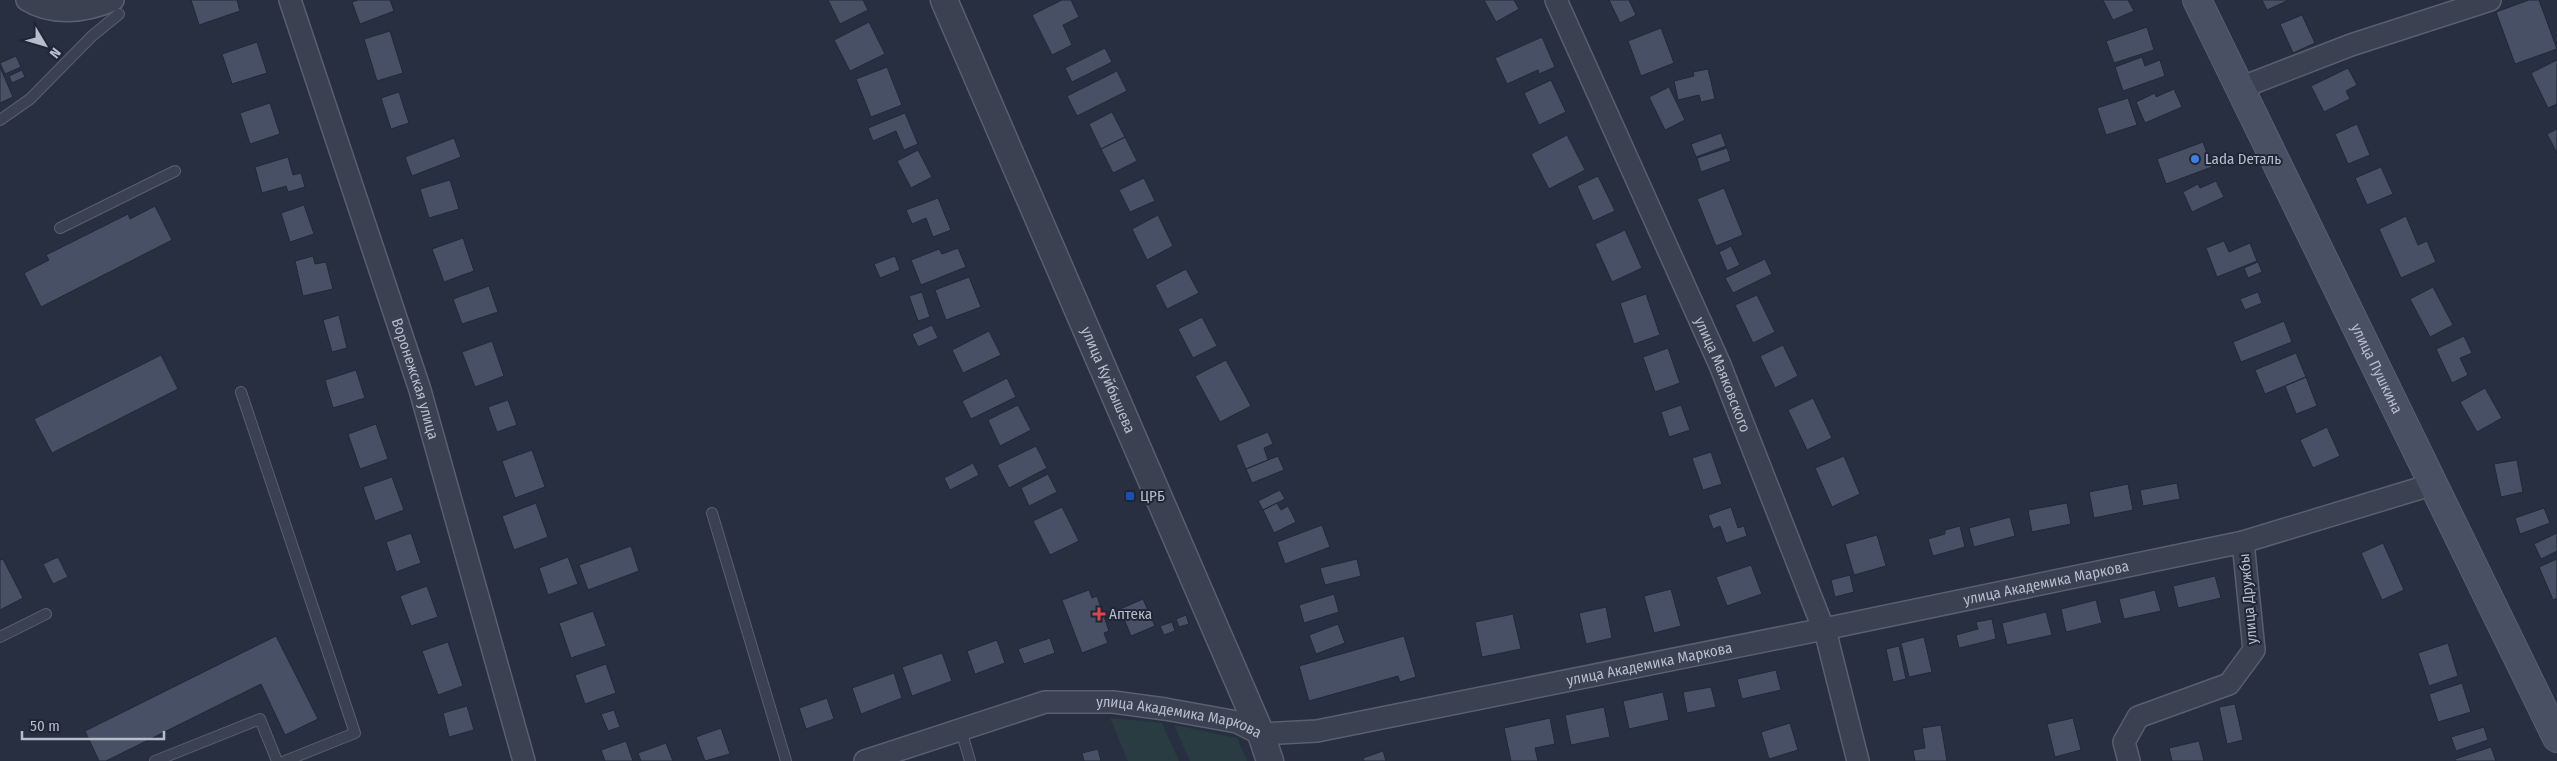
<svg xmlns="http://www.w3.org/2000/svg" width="2557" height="761" font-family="'Fira Sans Condensed',sans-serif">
  <rect width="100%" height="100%" fill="#272f41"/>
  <path fill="#293c42" d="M1110,718l52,5 17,38h-51z
    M1174,725l63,13 10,23h-57z"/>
  <path fill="#485065" stroke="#222838" d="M191,0h46l3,11 -41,14z
    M358,0h32l4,11 -34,13 -8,-22z
    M828,0h35l5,10 -28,14z
    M1062,0h9l8,17 -16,8 9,20 -20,10 -20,-40z
    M1484,0h30l5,9 -23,13z
    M1609,0h20l7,15 -16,8z
    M2103,0h25l6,11 -21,9z
    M2262,0h27l-22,10z
    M2529,0h10l18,49 -42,15 -19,-52z
    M2302,15l13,28 -22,10 -13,-29z
    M869,22l16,32 -35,17 -16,-31z
    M2147,27l7,23 -40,13 -8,-22z
    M1661,28l13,35 -33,13 -13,-35z
    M390,31l13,42 -26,8 -13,-42z
    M1542,37l13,30 -16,7 -1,-4 -31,14 -12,-26z
    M257,42l10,31 -35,11 -10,-30z
    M1105,48l7,14 -40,20 -7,-14z
    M16,56l5,11 -16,7 -5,-11z
    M2142,57l3,9 15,-6 5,16 -42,15 -8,-24z
    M2557,60v44l-9,4 -17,-35z
    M0,67l13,30 -13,6z
    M887,67l15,38 -31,12 -15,-38z
    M2348,68l9,17 -11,6 4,8 -26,13 -13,-26z
    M1708,69l7,30 -14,3 -2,-7 -21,5 -4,-19 20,-5 -1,-4z
    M22,70l3,7 -13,6 -3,-7z
    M1117,71l10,20 -50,25 -10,-20z
    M1551,80l15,32 -27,13 -15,-32z
    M1669,87l16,33 -20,10 -16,-33z
    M2174,89l8,18 -37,16 -9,-21 19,-9 1,4z
    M399,92l10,31 -18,6 -10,-31z
    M2128,98l9,27 -31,10 -9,-27z
    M270,103l10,31 -30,10 -10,-31z
    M1112,112l13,25 -24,12 -12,-25z
    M905,113l13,31 -14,6 -8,-19 -23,10 -5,-13z
    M2357,124l13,31 -22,9 -13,-30z
    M2557,129v24l-10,-19z
    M1721,133l5,13 -30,11 -5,-13z
    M1567,135l18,35 -36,19 -18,-35z
    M1125,137l12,24 -24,12 -12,-24z
    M454,138l7,19 -49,19 -7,-19z
    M2203,142l9,25 -46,17 -9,-25z
    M1727,148l4,13 -30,11 -4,-14z
    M918,150l14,27 -21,11 -14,-27z
    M288,157l5,18 8,-2 4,14 -17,5 -2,-6 -24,7 -7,-26z
    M2381,167l12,27 -26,11 -12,-27z
    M1598,176l17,35 -22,10 -16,-35z
    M1144,178l11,23 -25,11 -11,-22z
    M450,180l9,29 -30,9 -9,-29z
    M2216,181l8,16 -32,15 -9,-20 15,-8 2,4z
    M1724,188l19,47 -27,11 -19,-47z
    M938,198l13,32 -18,7 -7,-19 -14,6 -6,-14z
    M304,205l10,29 -24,8 -9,-29z
    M155,206l17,34 -131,67 -17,-34 25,-13 -3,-5 82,-41 2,5z
    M1158,215l15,31 -26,14 -15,-31z
    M2406,216l12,29 9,-4 9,21 -35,16 -22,-49z
    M1625,230l17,38 -30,14 -17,-38z
    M463,238l11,33 -30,11 -12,-33z
    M2224,241l5,11 21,-9 7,18 -40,16 -11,-29z
    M1731,246l9,19 -13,6 -8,-19z
    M958,248l8,19 -45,18 -10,-25 28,-11 3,5z
    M313,256l2,8 11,-2 7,27 -30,7 -8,-35z
    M895,256l5,14 -20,8 -6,-14z
    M1765,259l7,15 -39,19 -8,-15z
    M2258,262l4,10 -14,6 -4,-10z
    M1186,269l13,24 -32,16 -12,-24z
    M969,277l12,30 -35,13 -11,-30z
    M489,286l9,26 -36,12 -9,-25z
    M2433,287l20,38 -23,12 -20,-38z
    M922,292l8,25 -12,4 -9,-25z
    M2258,292l4,11 -17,7 -5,-11z
    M1646,294l14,41 -26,9 -14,-41z
    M1757,295l18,37 -22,11 -18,-38z
    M339,315l8,33 -15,4 -9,-32z
    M1202,317l15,29 -24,12 -15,-29z
    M2284,321l8,21 -51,20 -8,-20z
    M932,325l6,13 -20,9 -6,-13z
    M989,331l12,24 -38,18 -11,-23z
    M2464,336l8,17 -12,5 8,17 -16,8 -16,-34z
    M492,341l12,35 -29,11 -13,-35z
    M1783,345l15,31 -23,12 -15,-32z
    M1668,348l12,35 -25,9 -12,-35z
    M2296,353l10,24 -41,17 -10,-24z
    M161,355l17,34 -126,64 -18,-34z
    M1226,360l25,46 -31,16 -25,-46z
    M356,370l9,28 -32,10 -8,-28z
    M2306,377l11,29 -21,8 -11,-28z
    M1007,378l9,19 -45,22 -9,-18z
    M2485,388l17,30 -25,14 -17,-30z
    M1813,398l19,40 -25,12 -19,-40z
    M508,400l9,25 -20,7 -9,-25z
    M1018,405l13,25 -31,16 -12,-26z
    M1681,405l9,25 -21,7 -8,-25z
    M376,424l12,35 -28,10 -12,-35z
    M2327,427l13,29 -27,12 -13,-28z
    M1268,432l5,12 -9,4 4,12 -22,9 -10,-24z
    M1036,446l11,22 -38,20 -12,-23z
    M532,450l13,37 -30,11 -13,-37z
    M1711,452l11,32 -19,6 -11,-32z
    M1278,456l6,14 -32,13 -6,-14z
    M1844,456l16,38 -28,13 -17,-39z
    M2517,460l6,32 -22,5 -7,-33z
    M973,463l6,12 -29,15 -6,-12z
    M1048,474l9,18 -28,14 -8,-18z
    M392,477l12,33 -29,11 -12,-34z
    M2177,483l3,16 -37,7 -3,-16z
    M2128,484l5,26 -39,8 -5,-26z
    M1280,490l5,9 -22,11 -5,-9z
    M536,503l12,34 -34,13 -12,-34z
    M1277,503l4,7 7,-4 8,16 -22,11 -11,-23z
    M2067,503l4,21 -39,8 -4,-22z
    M1062,507l17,34 -29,14 -17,-34z
    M1731,507l7,21 6,-2 3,10 -21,7 -6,-17 -7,3 -5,-14z
    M2544,508l6,15 -30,11 -5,-16z
    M2010,517l5,19 -41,11 -5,-19z
    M1322,525l8,22 -45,17 -8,-22z
    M1960,526l5,21 -32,9 -5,-17 17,-5v-4z
    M411,533l10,30 -25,9 -10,-30z
    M2557,533v18l-16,8 -7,-15z
    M1877,535l9,31 -32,9 -9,-31z
    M2383,543l21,47 -22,10 -21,-47z
    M631,546l8,25 -51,19 -9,-25z
    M58,557l10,20 -15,7 -10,-20z
    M568,557l10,27 -30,11 -9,-27z
    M3,559l20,39 -23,12v-50z
    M1357,559l4,17 -36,9 -5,-17z
    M2557,559v39l-4,2 -14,-33z
    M1751,565l11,29 -35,12 -11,-29z
    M1850,575l4,17 -19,5 -4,-17z
    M2215,576l6,22 -43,10 -5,-22z
    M427,586l11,31 -27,9 -11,-30z
    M1671,589l10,37 -27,7 -10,-37z
    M1089,590l3,8 5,-2 12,35 -5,2 4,10 -26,10 -20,-53z
    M2155,590l6,21 -37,8 -5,-20z
    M1334,594l5,18 -35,11 -5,-18z
    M1143,599l12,27 -24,10 -11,-27z
    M2096,600l6,23 -36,9 -5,-23z
    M1606,607l6,31 -26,6 -7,-31z
    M593,611l13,35 -35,12 -12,-35z
    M2046,612l6,23 -45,10 -5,-22z
    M1513,614l8,35 -39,8 -7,-35z
    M1186,615l3,9 -10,3 -3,-8z
    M1992,619l4,20 -37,9 -3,-13 22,-6 -2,-7z
    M1172,622l3,9 -11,4 -4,-9z
    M1338,624l7,19 -29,11 -7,-19z
    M276,636l42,83 -33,16 -24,-51 -155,77h-7l-14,-30z
    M1404,636l12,41 -16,5 -2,-6 -89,25 -10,-35z
    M1924,637l8,35 -23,5 -8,-34z
    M1050,638l5,15 -31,11 -6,-15z
    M997,640l8,23 -30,11 -8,-23z
    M448,642l15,44 -25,9 -16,-44z
    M2448,643l10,33 -29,10 -11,-33z
    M1899,646l7,33 -13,3 -7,-33z
    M942,653l10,28 -40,15 -10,-29z
    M606,664l10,29 -31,11 -10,-29z
    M1776,670l5,20 -39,9 -5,-20z
    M894,673l8,25 -41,16 -9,-26z
    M2462,683l9,29 -33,10 -9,-28z
    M1711,687l5,20 -29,6 -4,-21z
    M1663,692l6,28 -40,9 -6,-28z
    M827,698l7,21 -28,10 -7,-21z
    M2235,704l8,36 -16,4 -8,-37z
    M467,706l7,24 -25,7 -6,-24z
    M1604,707l6,30 -39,8 -6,-30z
    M614,710l6,17 -12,4 -7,-17z
    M1550,718l5,26 -20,4 3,13h-27l-7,-33z
    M2073,718l8,32 -26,7 -8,-33z
    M1790,723l8,27 -29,9 -8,-27z
    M1941,725l6,36h-32l-2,-11 12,-2 -3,-20z
    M2484,727l4,13 -32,11 -5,-14z
    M721,728l9,26 -25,7 -9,-24z
    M626,741l7,20h-28l-4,-11z
    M2199,741l5,20h-32l-3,-13z
    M666,743l7,18h-32l-3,-8z
    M2491,747l5,14h-40l-1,-2z
    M1098,749l3,12h-17l-2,-8z
    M1383,751l3,10h-22l-1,-3z"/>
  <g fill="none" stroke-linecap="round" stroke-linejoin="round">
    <defs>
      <path id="service" d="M0,120l30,-21 62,-63 27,-22
        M60,228l115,-57
        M241,392l114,341 -70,28
        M712,513l74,248
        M0,637l46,-23
        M961,730l9,31
        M155,761l105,-42 17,42"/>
      <g id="minor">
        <path d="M27,0c25,16 59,12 86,0"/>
        <path id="s1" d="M290,0l130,390 104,371"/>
        <path id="s2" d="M1556,0l164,365 107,273 31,123"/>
        <path d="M2240,88l111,-43 139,-45"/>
        <path id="s3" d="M865,761l180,-59h68l52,7 72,13 24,12 56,-3 507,-102 419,-87 191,-58"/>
        <path d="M2129,761l-5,-19 14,-25 91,-33 25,-34 -11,-108"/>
      </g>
      <g id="tertiary">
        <path id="s4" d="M944,0l317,734 9,27"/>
      </g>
      <g id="secondary">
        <path id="s5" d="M2197,0l360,738"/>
      </g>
    </defs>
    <use href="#service" stroke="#595f6e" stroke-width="12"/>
    <use href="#minor" stroke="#595f6e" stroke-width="24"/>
    <use href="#tertiary" stroke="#595f6e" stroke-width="29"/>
    <use href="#secondary" stroke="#595f6e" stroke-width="30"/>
    <use href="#service" stroke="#3b4151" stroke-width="10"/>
    <use href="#minor" stroke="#3b4151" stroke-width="21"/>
    <use href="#tertiary" stroke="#3b4151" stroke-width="26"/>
    <use href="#secondary" stroke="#495064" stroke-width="28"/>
  </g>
  <circle fill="#3f7fe0" stroke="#202636" stroke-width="2" cx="2195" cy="159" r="5"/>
  <rect fill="#1a4fb4" stroke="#202636" stroke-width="2" x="1125" y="491" width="10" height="10" rx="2.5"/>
  <path fill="#e0444e" stroke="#202636" stroke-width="2" d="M1096.5 606.5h5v5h5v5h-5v5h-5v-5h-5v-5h5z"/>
  <g text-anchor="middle" stroke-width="4" stroke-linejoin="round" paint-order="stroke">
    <g font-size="15" fill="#b8bdcb" stroke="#202636" text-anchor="start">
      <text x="2205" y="164">Lada Dеталь</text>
      <text x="1140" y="501">ЦРБ</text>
      <text x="1109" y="619">Аптека</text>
    </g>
    <g font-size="15" fill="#b8bdcb" stroke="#202636">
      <text dy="5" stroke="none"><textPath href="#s5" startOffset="410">улица Пушкина</textPath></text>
      <text dy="5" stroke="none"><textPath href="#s2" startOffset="410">улица Маяковского</textPath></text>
      <text dy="5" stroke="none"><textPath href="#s1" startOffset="399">Воронежская улица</textPath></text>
      <text dy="5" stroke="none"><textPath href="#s4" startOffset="414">улица Куйбышева</textPath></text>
      <text dy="5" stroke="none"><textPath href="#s3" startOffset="1210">улица Академика Маркова</textPath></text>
      <text transform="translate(2248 599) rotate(-95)" y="5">улица Дружбы</text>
      <text dy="5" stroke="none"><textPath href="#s3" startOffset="805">улица Академика Маркова</textPath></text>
      <text dy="5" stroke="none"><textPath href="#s3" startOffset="325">улица Академика Маркова</textPath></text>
    </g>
  </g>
  <g transform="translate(45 45) rotate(128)" stroke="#202636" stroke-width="4" paint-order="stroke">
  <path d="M0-4L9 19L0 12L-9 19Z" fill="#b8bdcb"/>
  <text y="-8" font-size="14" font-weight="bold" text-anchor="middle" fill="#b8bdcb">N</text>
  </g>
  <path d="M22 731v8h142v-8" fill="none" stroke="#b8bdcb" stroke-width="2.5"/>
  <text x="30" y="731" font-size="15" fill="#b8bdcb" stroke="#202636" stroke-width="4" paint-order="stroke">50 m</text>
</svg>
